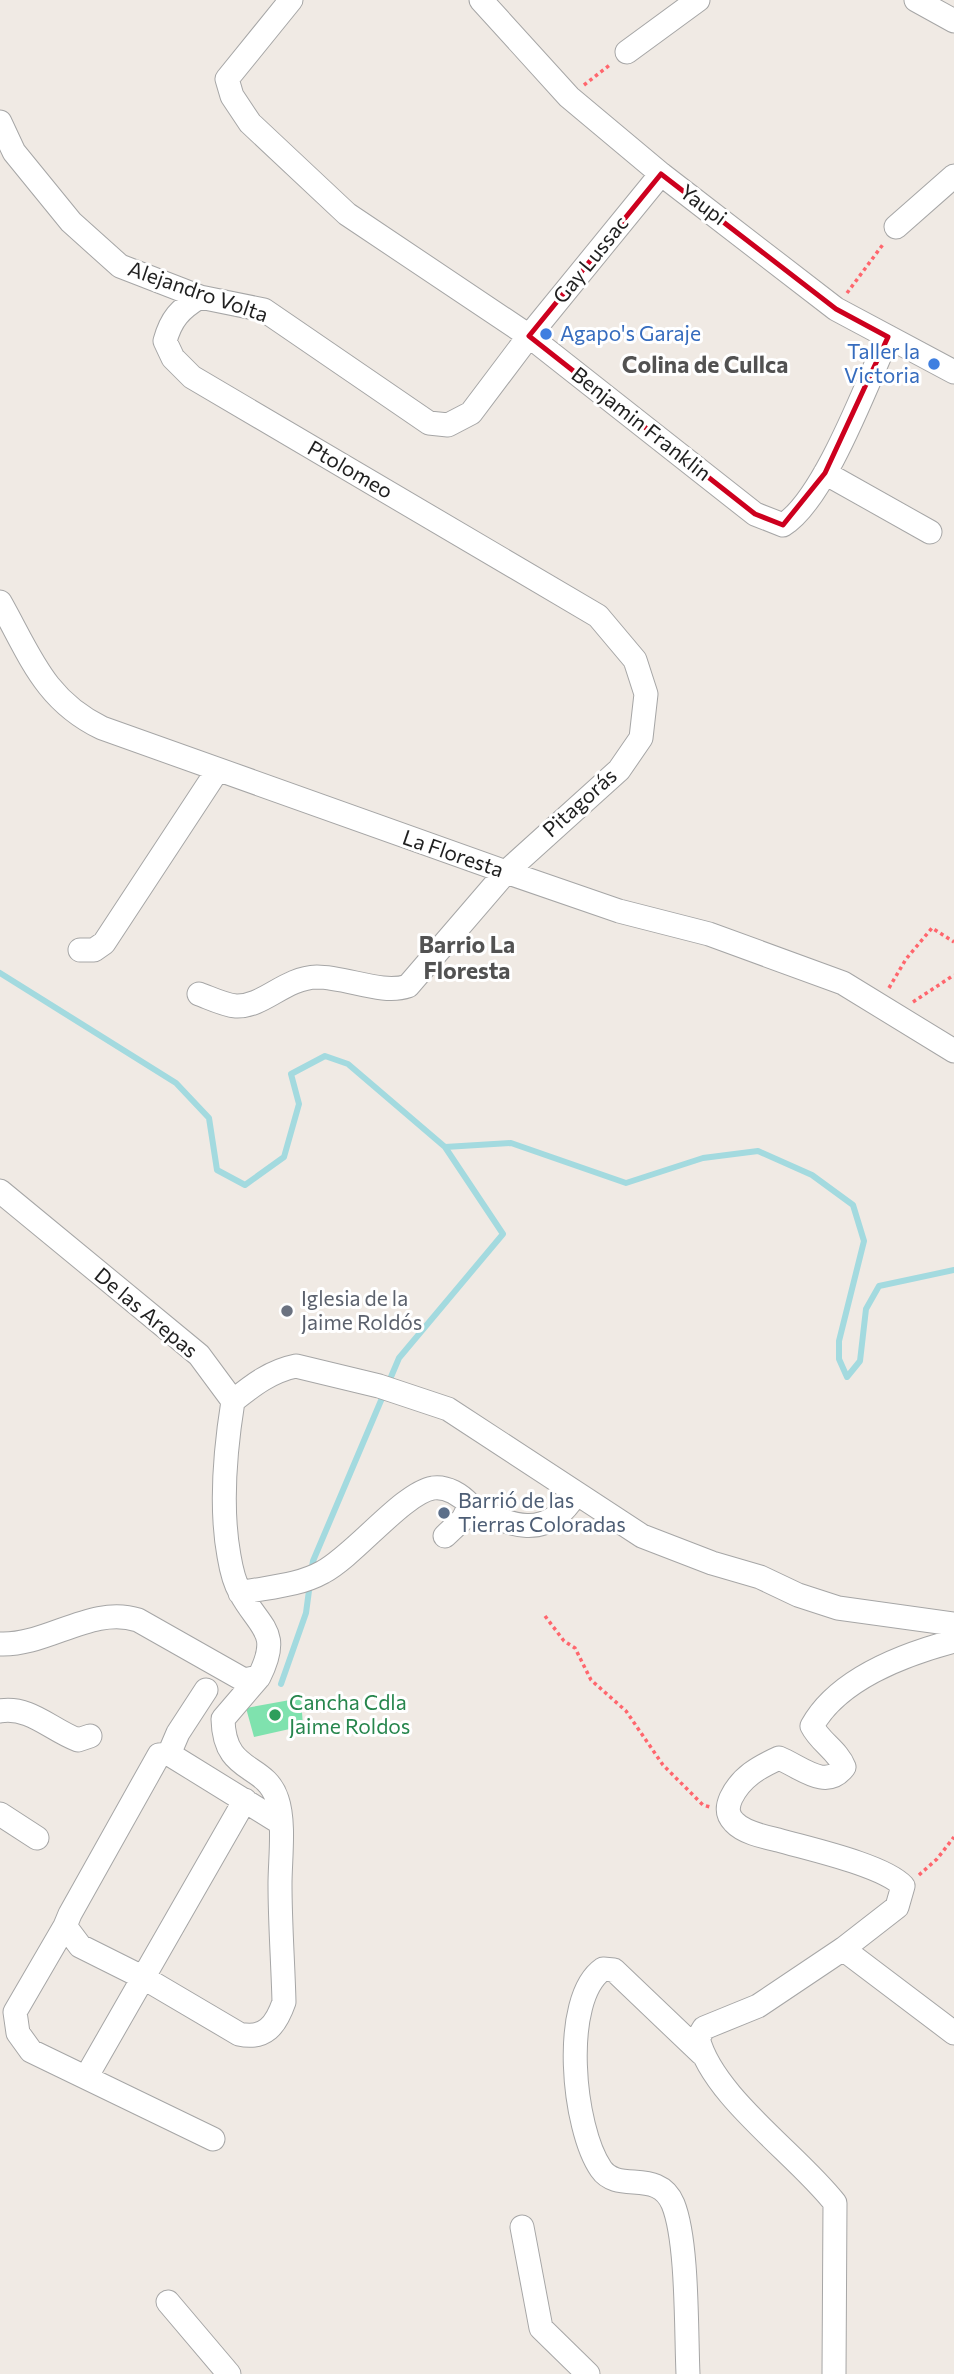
<svg xmlns="http://www.w3.org/2000/svg" width="954" height="2374" font-family="Commissioner,sans-serif">
  <rect width="100%" height="100%" fill="#f0eae4"/>
  <path fill="#7fe2ae" d="M301,1698l2,28 -49,11 -8,-29z"/>
  <g fill="none" stroke-linecap="round" stroke-linejoin="round">
    <path stroke="#a3dadf" stroke-width="6" d="M0,973l176,110 33,35 8,52 28,15 39,-28 15,-53 -8,-30 34,-18 23,8 97,83 58,87 -104,124 -86,203 -2,12
      M445,1147l66,-4 115,40 77,-25 55,-7 54,24 41,30 11,36 -25,100v18l8,18 13,-16 6,-52 13,-23 75,-16
      M281,1684l25,-71 4,-30"/>
    <defs>
      <path id="minor" d="M291,0l-64,79 5,17 18,27 97,91 182,122 226,178 28,11c41,-25 84,-142 105,-188
        M481,0l88,97 92,77 175,135 118,63
        M916,0l38,21
        M627,52l71,-52
        M0,122l14,30 57,70 49,44 80,31 64,13 165,113 19,2 23,-12 58,-77 132,-162
        M896,227l58,-51
        M825,473l105,59
        M0,602c30,53 44,98 102,126l404,144 113,39 90,23 134,49 111,68
        M80,950h14l10,-7 113,-172
        M199,994c11,4 25,11 37,12 28,1 48,-28 81,-29 30,0 65,18 91,9l98,-114 113,-102 22,-32 5,-44 -11,-34 -37,-44 -406,-239 -19,-19 -8,-17c6,-22 15,-32 35,-44
        M0,1191l199,164 34,46c-8,50 -13,106 -4,155 2,12 5,26 11,36 20,37 42,39 19,85l-15,3 -106,-60c-46,-15 -91,26 -138,24
        M233,1401c20,-16 38,-30 63,-35l83,20 69,23 194,127 70,27 48,14 38,18 40,13 116,16
        M470,1505c40,21 76,37 105,-10
        M240,1593c28,-6 58,-7 83,-21 32,-17 80,-79 110,-84 14,-2 28,7 37,17l-7,14 -18,17
        M259,1677l-36,42c1,56 42,43 54,80 8,23 3,61 3,85 0,40 3,79 4,118 -8,23 -19,38 -45,32l-95,-56 -64,-32 -15,-20 5,-12 89,-159 10,-1 110,68
        M0,1711c30,-5 51,19 78,29l12,-4
        M169,1754l9,-21 28,-43
        M0,1814l37,24
        M65,1926l-50,86 3,21 13,18 182,88
        M843,1949l111,84
        M92,2067l153,-267
        M522,2227l19,101 47,46
        M168,2302l61,72
        M688,2374c-2,-43 0,-133 -15,-170 -15,-36 -55,-10 -72,-35 -28,-40 -41,-170 2,-200l11,1 87,83
        M834,2374l1,-171c-37,-48 -123,-107 -137,-165l6,-10 54,-22 85,-57 54,-42 6,-21c-20,-21 -94,-37 -125,-46 -13,-3 -34,-7 -44,-18 -7,-7 -7,-15 -3,-24 10,-21 28,-31 48,-40 22,9 47,33 65,9 -6,-16 -24,-25 -32,-41 26,-47 93,-72 142,-85"/>
    </defs>
    <use href="#minor" stroke="#a6a6a6" stroke-width="25"/>
    <path stroke="#ff666d" stroke-width="3.5" stroke-dasharray="3.5 3.5" stroke-linecap="butt" d="M584,85l27,-21
      M847,293l37,-50
      M889,988l17,-29 26,-31 22,14
      M913,1002l41,-27
      M545,1616l19,25 11,7 16,32 35,31 37,54 40,40 7,2
      M919,1875l18,-16 17,-22"/>
    <use href="#minor" stroke="#fff" stroke-width="23"/>
  </g>
  <path fill="none" stroke="#cd001e" stroke-width="5" stroke-linejoin="round" d="M661,174l175,135 52,28 -63,136 -42,52 -28,-11 -226,-178z"/>
  <g fill="#3f7fe0" stroke="#fff" stroke-width="2.5">
    <circle cx="546" cy="334" r="7"/>
    <circle cx="934" cy="364" r="7"/>
  </g>
  <circle fill="#6b7280" stroke="#fff" stroke-width="2.5" cx="287" cy="1311" r="7"/>
  <circle fill="#5c6f8a" stroke="#fff" stroke-width="2.5" cx="444" cy="1513" r="7"/>
  <circle fill="#2e9e5b" stroke="#fff" stroke-width="2.5" cx="275" cy="1715" r="7"/>
  <g text-anchor="middle" stroke-width="6" stroke-linejoin="round" paint-order="stroke">
    <g font-size="21" fill="#1f1f1f" stroke="#fff">
      <text transform="translate(703 205) rotate(37)" y="7">Yaupi</text>
      <text transform="translate(591 260) rotate(-51)" y="7">Gay Lussac</text>
      <text transform="translate(198 292) rotate(19)" y="7">Alejandro Volta</text>
      <text transform="translate(641 424) rotate(38)" y="7">Benjamin Franklin</text>
      <text transform="translate(350 470) rotate(30)" y="7">Ptolomeo</text>
      <text transform="translate(580 803) rotate(-42)" y="7">Pitagorás</text>
      <text transform="translate(453 854) rotate(19)" y="7">La Floresta</text>
      <text transform="translate(146 1313) rotate(40)" y="7">De las Arepas</text>
    </g>
    <g font-size="21" fill="#366cbe" stroke="#fff" text-anchor="start">
      <text x="560" y="341">Agapo's Garaje</text>
      <text x="920" y="359" text-anchor="end">Taller la<tspan x="920" dy="24">Victoria</tspan></text>
    </g>
    <g font-size="21" fill="#5b616d" stroke="#fff" text-anchor="start">
      <text x="301" y="1306">Iglesia de la<tspan x="301" dy="24">Jaime Roldós</tspan></text>
    </g>
    <g font-size="21" fill="#4e5e75" stroke="#fff" text-anchor="start">
      <text x="458" y="1508">Barrió de las<tspan x="458" dy="24">Tierras Coloradas</tspan></text>
    </g>
    <g font-size="21" fill="#27864d" stroke="#fff" text-anchor="start">
      <text x="289" y="1710">Cancha Cdla<tspan x="289" dy="24">Jaime Roldos</tspan></text>
    </g>
    <g font-size="23" font-weight="bold" fill="#525252" stroke="#fff">
      <text x="705" y="373">Colina de Cullca</text>
      <text x="467" y="953">Barrio La<tspan x="467" dy="26">Floresta</tspan></text>
    </g>
  </g>
</svg>
